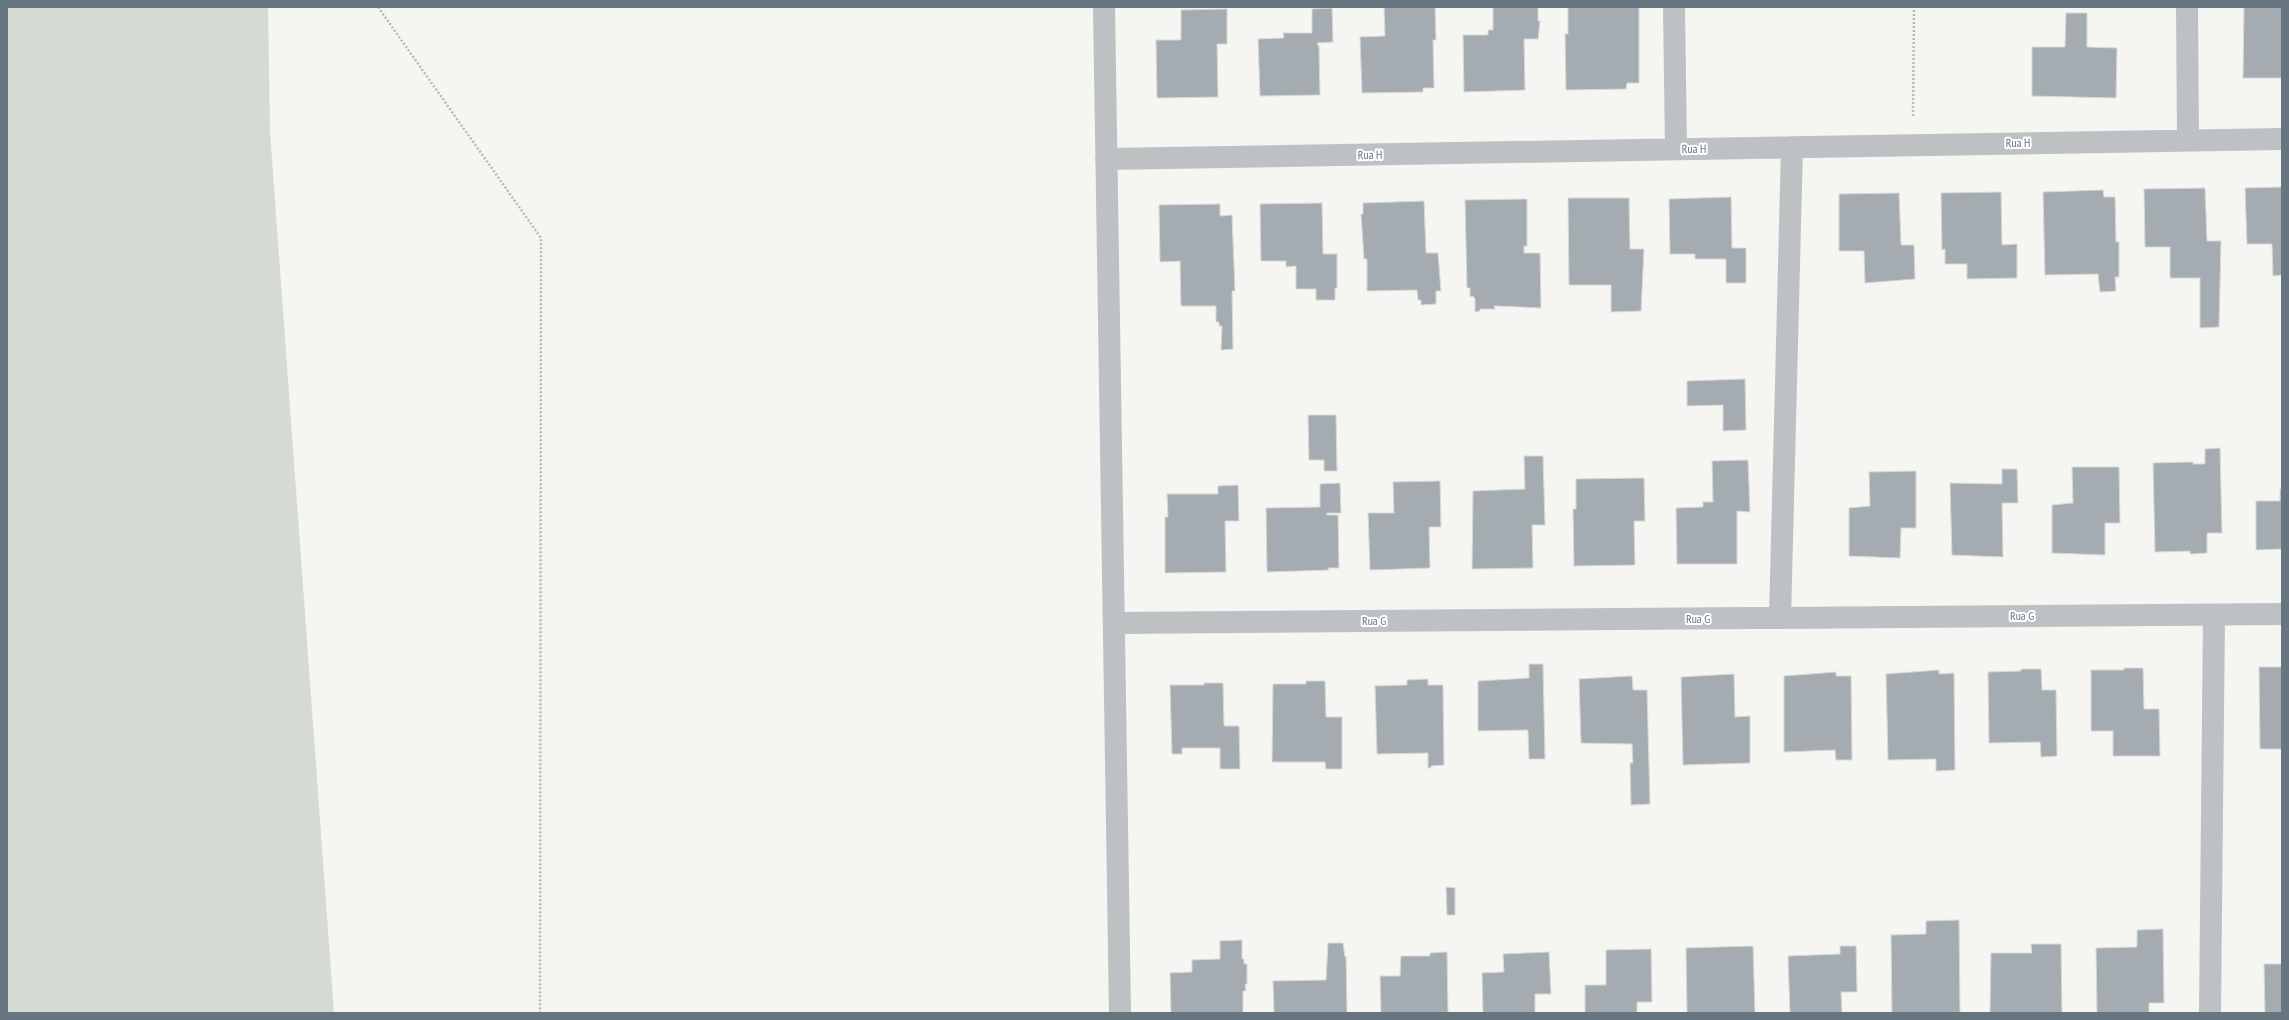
<svg xmlns="http://www.w3.org/2000/svg" width="2289" height="1020" font-family="'PT Sans Narrow',sans-serif">
  <rect width="100%" height="100%" fill="#f5f5f2"/>
  <path fill="#d5dad2" d="M7,7h261l2,125 64,881h-327z"/>
  <path fill="#a5acb1" stroke="#d7d7d5" d="M1384,7h51l1,33h-3l1,48h-11v4l-61,1 -2,-56 25,-1z
    M1493,7h45v14h2l-2,18h-14l1,51 -61,2 -1,-57h25v-5h5z
    M1568,7h71v76h-12l-1,6 -60,1 -1,-56h3z
    M2244,7h38v71h-39z
    M1332,8l1,34 -16,1 2,4 1,48 -60,1 -2,-57 26,-1 -1,-5h29v-24z
    M1227,9v35h-10l1,53 -61,1 -1,-58h25v-30z
    M2066,13h21v34l30,1 -1,50 -84,-2v-49h33z
    M2282,187v88l-9,1 -1,-32h-25l-2,-56z
    M2205,188l2,53h14l-2,86 -19,1v-50h-30v-31h-25l-1,-58z
    M2103,190l1,7h11l1,45h3v35h-4l1,14 -16,1 -2,-18 -53,1 -2,-83z
    M2001,192l1,53 15,-1v34l-50,1v-15h-22v-15l-3,1 -1,-57z
    M1899,193l2,52h13l1,34 -50,4 -1,-32h-25v-57z
    M1731,197l1,51h14v35h-20v-24h-31v-5h-25l-1,-55z
    M1568,198h61l1,51h14l-3,62 -30,1v-27h-42z
    M1527,199v47h-3v7h16l1,55 -44,-2h-3l1,3h-15v2l-5,1v-13l-2,-3 -3,1v-9h-3l-2,-88z
    M1424,201l2,52h12l3,38h-5v13l-15,1v-5h-3l-1,-10 -50,1v-32h-3l-3,-45h2v-11z
    M1322,203l1,51h14v34h-2v12h-19v-11h-20v-23l-10,1v-6h-25l-1,-57z
    M1220,204v12l12,-1 3,76h-3l1,58 -12,1 1,-24h-3v-4h-3v-16h-35l-1,-45 -20,1 -1,-57z
    M1745,379l1,51 -23,1v-26l-36,1v-25z
    M1308,415h28l1,56h-13v-11h-15z
    M2220,448l2,85h-15v20l-17,1v-3l-35,1 -2,-89 40,-1v2h12v-15z
    M1524,456h19l2,69h-13l1,43 -61,1 1,-78 52,-2z
    M1748,460l2,52 -13,-1v53h-60l-1,-56 27,-1v-5h10l-1,-41z
    M2072,467h47l1,56h-15v32l-53,-2v-48l21,-2z
    M2002,469h15l1,34h-16l1,54 -51,-2 -2,-72 52,1z
    M1916,471v57h-15l-1,30 -51,-2v-48l21,-2 -1,-34z
    M1644,478l1,43h-11l1,44 -61,1 -1,-57h3v-30z
    M1440,481l1,46h-12l1,41 -60,2 -2,-57h26l-1,-31z
    M1340,483l1,30h-14v2h11l1,53h-11l1,2 -62,2 -1,-64 54,-1v-23z
    M1238,485l1,36h-14l1,51 -61,1v-56h3l-1,-23h51v-8z
    M2280,489h2v60l-26,1v-49h24z
    M1529,664h14l2,95h-16l-1,-29 -50,1v-50l51,-3z
    M2259,667h23v82h-22z
    M2124,668h19l1,41h15l1,47h-47v-25h-22v-61h33z
    M2021,669h20l1,21h14l1,66 -16,1 -1,-15 -51,1 -1,-71 33,-1z
    M1939,670v4l15,-1 1,97 -19,1v-12l-48,1 -2,-86z
    M1836,672v4h15l1,84h-16l-1,-10 -51,2v-76z
    M1734,674l1,43 15,-1v47l-67,2 -2,-88z
    M1632,676l1,14h14l3,114 -19,1 -1,-42h3l-1,-19 -51,-1 -2,-64z
    M1428,679v6h15l1,80 -13,1v2h-3v-15l-51,1 -2,-68 32,-1v-5z
    M1306,681h19l1,36h16v52h-16l-1,-7h-53l1,-78h33z
    M1204,683h19l1,43h15l1,43h-20v-21h-38v6h-10l-2,-69h34z
    M1446,887l9,1v27h-8z
    M1959,920l1,93h-68l-1,-78 35,-1v-13z
    M2163,929l1,74h-15v10h-52l-1,-65 41,-1v-17z
    M1242,940v19h2v5h3v20h-2l1,7h-3v22h-72l-1,-40 22,-1v-12l28,-1v-18z
    M1328,943h15l2,14 1,-1 1,57h-73l-1,-32 53,-1z
    M2031,944h30l1,69h-72l1,-60h41z
    M1753,946l2,67h-68l-1,-65z
    M1840,946h16l1,46h-16l1,21h-52l-2,-57 52,-2z
    M1651,949l1,53h-15v11h-52v-28h21v-35z
    M1447,952l1,61h-67l-1,-37h20l1,-20h29v-3z
    M1549,952l2,42h-16v19h-52l-1,-40 22,-1 -1,-18z
    M2264,964h18v49h-17z"/>
  <g fill="none" stroke-linecap="round" stroke-linejoin="round">
    <path stroke="#b7babc" stroke-width="2.5" stroke-dasharray="2 2" stroke-linecap="butt" d="M378,7l163,231 -1,775
      M1913,116l1,-109"/>
    <path stroke="#bdc1c4" stroke-width="22" d="M1104,7l16,1006
      M1674,7l2,142
      M2187,7l1,133
      M1106,159l1176,-20
      M1780,618l12,-471
      M1114,623l1168,-9
      M2210,1013l4,-398"/>
  </g>
  <g text-anchor="middle" stroke-width="4" stroke-linejoin="round" paint-order="stroke">
    <g font-size="12" fill="#677581" stroke="#fff">
      <text transform="translate(2018 143) rotate(-1)" y="4">Rua H</text>
      <text transform="translate(1694 149) rotate(-1)" y="4">Rua H</text>
      <text transform="translate(1370 155) rotate(-1)" y="4">Rua H</text>
      <text x="2022" y="620">Rua G</text>
      <text x="1698" y="623">Rua G</text>
      <text x="1374" y="625">Rua G</text>
    </g>
  </g>
  <rect width="2289" height="1020" fill="none" stroke="#677581" stroke-width="16"/>
</svg>
